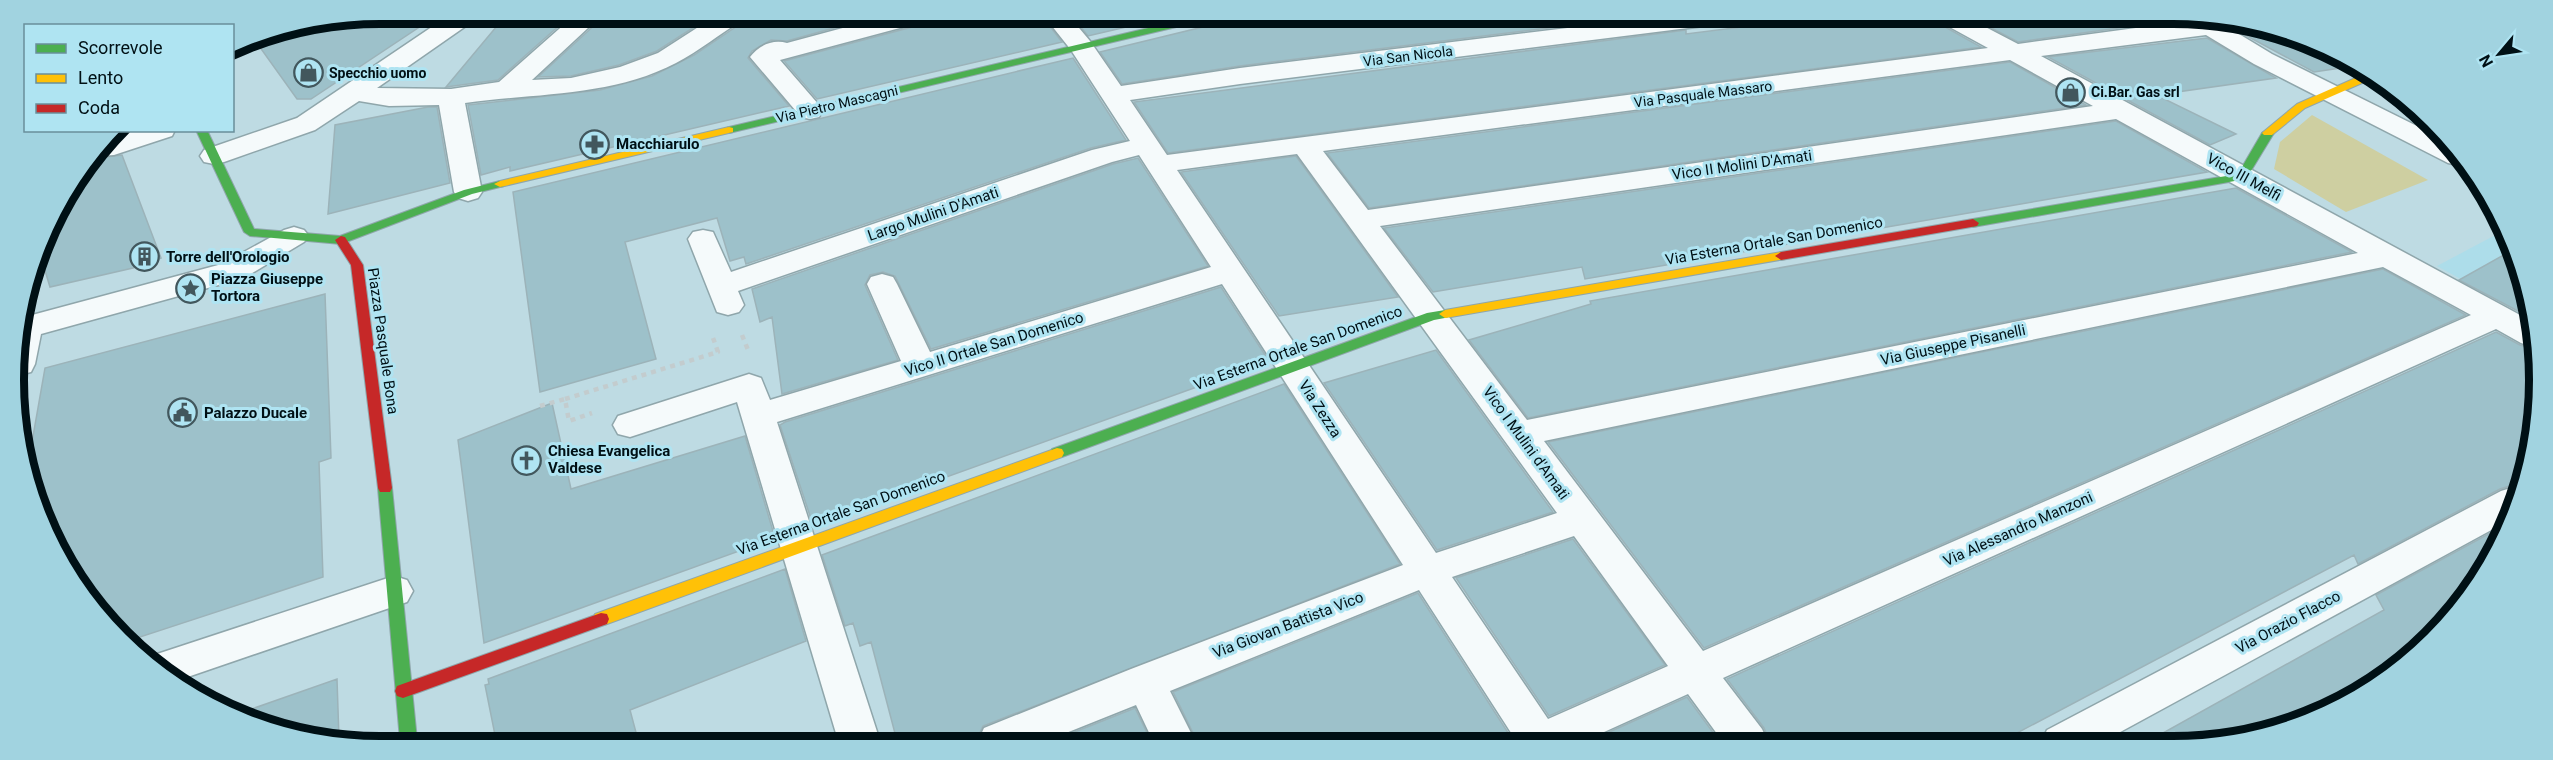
<svg xmlns="http://www.w3.org/2000/svg" width="2553" height="760" font-family="Roboto,sans-serif">
  <rect width="100%" height="100%" fill="#bedbe3"/>
  <path fill="#adddea" d="M2501,232l32,77v10l-96,-53z"/>
  <path fill="#cecfa1" d="M2312,115l116,65 -82,32 -72,-43 6,-27z"/>
  <path fill="#9dc1ca" stroke="#9cb3b9" stroke-width="1.5" d="M380,14h59l-128,85h-14l-43,-60z
    M507,14l63,2 -72,64 -52,7z
    M624,14l89,1 -56,36 -38,14 -48,11 -33,1 61,-56 13,2z
    M747,15h134l-94,26 -16,-1 -19,11 -4,7 41,48 -279,65v-4l-29,8 -13,-70 132,-15 52,-14 42,-21 49,-33z
    M931,16h111l20,26 -245,57 -33,-38 143,-38z
    M1072,16l97,1 -81,19z
    M1220,17h50l359,1 -389,48 -118,18 -22,-32 115,-28z
    M1807,19h134l4,8 36,20 -813,106 -34,-51 552,-72v4z
    M1976,20h200l-158,22z
    M2272,32l70,29 13,5 -41,6 -69,-37z
    M2207,38l69,40 -120,17 80,39 -26,11 -162,-88z
    M1073,58l53,82 -35,8 -345,116 -2,-7 -14,4 -13,-43 -92,24 31,117 -116,33 -27,-200z
    M2010,62l76,43 -717,103 -42,-55z
    M428,107h9l13,76 -122,31 7,-89z
    M2116,121l91,51 -622,107 -3,-12 -149,25 -49,-64z
    M122,155l39,103 -28,10 -83,19 -10,-33 11,-36 46,-60z
    M1296,156l102,141 -119,19 -98,-144z
    M1138,158l70,108 -277,83 -36,-73 -12,-4 -13,3 -5,10 33,75 -116,34 -10,-77 -12,5 -8,-33 361,-125z
    M2236,188l116,64 -824,166 -59,-78 122,-36 -1,-3z
    M2509,252l24,57v10l-74,-39z
    M2383,269l83,46 -762,333 -156,-206z
    M1221,287l48,74 -456,164 -33,-100 5,-3z
    M325,294l6,164 -12,4 4,115 -192,63 -56,-56 -49,-108 19,-108z
    M2496,332l24,13 12,3v104l-13,35 -6,-2 -13,4 -142,75 -4,-9 -356,188 -228,-1 -6,-14 -37,-49z
    M1436,350l117,162 -116,38 -113,-167z
    M1284,384l116,180 -417,162 -7,15h-79l-26,-99 -11,4 -7,-23 -8,3 -23,-71z
    M552,403l19,86 174,-53 30,102 -291,105 -26,-203z
    M2505,525l-14,38 -76,92 -101,63 -94,25h-75l239,-133 -8,-15z
    M1573,539l92,126 -116,51 -93,-138z
    M785,569l21,72 -176,69 8,30h-142l-11,-55 4,-1 -1,-5z
    M1418,593l96,149 -317,-1 -24,-49z
    M337,679l2,60h-31l-65,-27z
    M1687,697l33,45h-133z
    M1135,708l16,33h-99z"/>
  <g fill="none" stroke-linecap="round" stroke-linejoin="round">
    <defs>
      <path id="street" d="M451,14h28l-3,5 -99,69 74,1 48,-7 77,-68h27l-71,66 39,-2 49,-11 38,-14 59,-38h28l-3,5c-22,14 -43,31 -66,43 -65,34 -141,30 -211,40l17,89 -4,6 -10,3 -10,-3 -4,-6 -15,-87 -50,1 -30,-5 -44,29 -91,32 -10,2 -10,-2 -4,-6 4,-6 93,-32z
        M891,15l38,1 -3,5 -146,39 39,45 4,6 -4,6 -9,2 -9,-2 -51,-60c9,-12 23,-18 37,-14z
        M1044,16h25l21,25 31,45 119,-18 410,-50 66,1 -3,5 -9,2 -464,58 -110,16 37,55 821,-107 -42,-23 -3,-6 29,1 46,24 177,-24 50,1 13,5 -24,5 38,23 165,82 28,28 -7,1 -10,-2 -194,-99 -48,-29 -165,21 492,266 -1,24 -11,-3 -25,-14 -773,349 39,51 6,13h-45l-35,-48 -106,48h-65l-98,-152 -249,101 25,50h-42l-17,-36 -90,36h-68l6,-13 147,-59 272,-104 -181,-281 -445,138 103,319 -42,-1 -101,-338 -107,35 -12,-3 -5,-9 5,-9 131,-42 12,4 9,22 131,-39 -34,-77 4,-7 11,-3 11,3 4,7 33,68 281,-85 -72,-112 -27,7 -374,129 6,14 -5,7 -11,3 -11,-3 -29,-73 5,-7 10,-2 10,2 18,40 361,-122 38,-9 -59,-91zM2010,60l83,46 -725,104 -45,-59zM2116,119l242,134 -831,167 -147,-194zM1297,154l260,359 -121,40 -259,-383zM2383,267l88,48 -768,336 -159,-210zM1574,536l94,130 -120,53 -96,-142z
        M133,130h42l-3,6 -58,19 -15,1 14,-19z
        M294,227l10,3 5,6 -5,6 -60,36 -203,56 -6,30 -4,8 -12,3 -2,-42 4,-15 201,-54 62,-34z
        M2514,487l4,2 -12,33 -406,221h-59l6,-13 454,-239z
        M394,576l13,4 6,11 -6,11 -234,80 -25,-25z"/>
      <path id="fast" d="M1195,17h16l-5,3 -477,113 -6,-3 6,-3z
        M196,130h11l47,99 86,7 124,-46 36,-9 6,3 -2,2 -32,8 -131,50 -91,-8 -6,-4z
        M2268,130l6,3 -28,46 -273,48 -6,-4 6,-4 265,-45 24,-41z
        M1445,310l6,4 -1,3 -16,3 -372,137h-10l-2,-4 2,-4 375,-136z
        M385,483l5,1 2,4 25,252h-17l-22,-252 2,-4z"/>
      <path id="slow" d="M2369,72l9,4 -73,32 -33,27h-8l-2,-2 35,-29z
        M729,127l4,1v4l-233,55 -6,-3 6,-3z
        M1781,252l4,1 2,3 -2,3 -340,59 -6,-4 6,-4z
        M1057,448l5,1 2,4 -2,4 -455,167 -6,1 -6,-1 -2,-5 2,-5z"/>
      <path id="jam" d="M1973,219l6,4 -2,3 -196,34 -6,-4 6,-4z
        M341,236l4,1 18,28 29,223 -2,4h-10l-2,-4 -27,-223 -16,-25z
        M601,613l6,1 2,5 -2,5 -204,74 -6,-2 -2,-5 2,-5z"/>
    </defs>
    <use href="#street" stroke="#8fa6ab" stroke-width="3"/>
    <use href="#fast" stroke="#8fa6ab" stroke-width="2"/>
    <use href="#slow" stroke="#8fa6ab" stroke-width="2"/>
    <use href="#jam" stroke="#8fa6ab" stroke-width="2"/>
    <path stroke="#c3ccce" stroke-width="4.5" stroke-dasharray="5 5" stroke-linecap="butt" d="M742,335l6,15
      M565,399l153,-47 -6,-17
      M540,406l25,-7 4,22 23,-8"/>
    <use href="#street" fill="#f5fafb" fill-rule="evenodd"/>
    <use href="#fast" fill="#4caf50" fill-rule="evenodd"/>
    <use href="#slow" fill="#ffc107" fill-rule="evenodd"/>
    <use href="#jam" fill="#c62828" fill-rule="evenodd"/>
  </g>
  <defs>
    <symbol id="shop-ring" viewBox="-11 -11 22 22"><circle r="9.5" fill="#afe4f2" stroke="#42575d" stroke-width="1.5"/><path d="M-5-2.5h2.3a2.7 3.5 0 0 1 5.4 0H5L5.5 6h-11ZM-1.5-2.5h3a1.5 2.3 0 0 0-3 0Z" fill="#42575d"/></symbol>
    <symbol id="pharmacy-ring" viewBox="-11 -11 22 22"><circle r="9.5" fill="#afe4f2" stroke="#42575d" stroke-width="1.5"/><path d="M-2-6h4v4h4v4h-4v4h-4v-4h-4v-4h4Z" fill="#42575d"/></symbol>
    <symbol id="building-ring" viewBox="-11 -11 22 22"><circle r="9.5" fill="#afe4f2" stroke="#42575d" stroke-width="1.5"/><path d="M-4-6H4V6H1V3H-1V6H-4ZM-2.5-4.3h1.7v1.8h-1.7ZM.8-4.3h1.7v1.8H.8ZM-2.5-1h1.7V.8h-1.7ZM.8-1h1.7V.8H.8Z" fill="#42575d"/></symbol>
    <symbol id="sight-ring" viewBox="-11 -11 22 22"><circle r="9.5" fill="#afe4f2" stroke="#42575d" stroke-width="1.5"/><path d="M0-6L1.8-2.2L6-1.7L2.9 1.2L3.7 5.4L0 3.3L-3.7 5.4L-2.9 1.2L-6-1.7L-1.8-2.2Z" fill="#42575d"/></symbol>
    <symbol id="civic-ring" viewBox="-11 -11 22 22"><circle r="9.5" fill="#afe4f2" stroke="#42575d" stroke-width="1.5"/><path d="M-.6-6.5H3V-4.5H.6V-3L4-1V1h2V6H-6V1h2V-1L-.6-3ZM-1.2 2.5V6h2.4V2.5Z" fill="#42575d"/></symbol>
    <symbol id="church-ring" viewBox="-11 -11 22 22"><circle r="9.5" fill="#afe4f2" stroke="#42575d" stroke-width="1.5"/><path d="M-1.2-6h2.4v3.5h3.3v2.4h-3.3V6h-2.4V-.1h-3.3v-2.4h3.3Z" fill="#42575d"/></symbol>
  </defs>
  <g fill-rule="evenodd">
    <use href="#shop-ring" x="292" y="56" width="33" height="33"/>
    <use href="#shop-ring" x="2054" y="76" width="33" height="33"/>
    <use href="#pharmacy-ring" x="578" y="128" width="33" height="33"/>
    <use href="#building-ring" x="128" y="240" width="33" height="33"/>
    <use href="#sight-ring" x="174" y="272" width="33" height="33"/>
    <use href="#civic-ring" x="166" y="396" width="33" height="33"/>
    <use href="#church-ring" x="510" y="444" width="33" height="33"/>
  </g>
  <g text-anchor="middle" stroke-width="6" stroke-linejoin="round" paint-order="stroke">
    <g font-size="14" fill="#001015" stroke="#afe4f2">
      <text transform="translate(1408 56) rotate(-7)" y="5">Via San Nicola</text>
      <text transform="translate(1703 94) rotate(-7)" y="5">Via Pasquale Massaro</text>
      <text transform="translate(837 104) rotate(-13)" y="5">Via Pietro Mascagni</text>
    </g>
    <g font-size="14" font-weight="bold" fill="#001015" stroke="#afe4f2" text-anchor="start">
      <text x="329" y="78">Specchio uomo</text>
      <text x="2091" y="97">Ci.Bar. Gas srl</text>
    </g>
    <g font-size="15" font-weight="bold" fill="#001015" stroke="#afe4f2" text-anchor="start">
      <text x="616" y="149">Macchiarulo</text>
      <text x="166" y="262">Torre dell'Orologio</text>
      <text x="211" y="284">Piazza Giuseppe<tspan x="211" dy="17">Tortora</tspan></text>
      <text x="204" y="418">Palazzo Ducale</text>
      <text x="548" y="456">Chiesa Evangelica<tspan x="548" dy="17">Valdese</tspan></text>
    </g>
    <g font-size="15" fill="#001015" stroke="#afe4f2">
      <text transform="translate(1742 165) rotate(-8)" y="5">Vico II Molini D'Amati</text>
      <text transform="translate(2244 177) rotate(29)" y="5">Vico III Melfi</text>
      <text transform="translate(933 214) rotate(-19)" y="5">Largo Mulini D'Amati</text>
      <text transform="translate(1774 241) rotate(-10)" y="5">Via Esterna Ortale San Domenico</text>
      <text transform="translate(383 341) rotate(82)" y="5">Piazza Pasquale Bona</text>
      <text transform="translate(994 344) rotate(-17)" y="5">Vico II Ortale San Domenico</text>
      <text transform="translate(1953 345) rotate(-12)" y="5">Via Giuseppe Pisanelli</text>
      <text transform="translate(1298 348) rotate(-20)" y="5">Via Esterna Ortale San Domenico</text>
      <text transform="translate(1320 409) rotate(57)" y="5">Via Zezza</text>
      <text transform="translate(1526 443) rotate(54)" y="5">Vico I Mulini d'Amati</text>
      <text transform="translate(841 513) rotate(-20)" y="5">Via Esterna Ortale San Domenico</text>
      <text transform="translate(2018 529) rotate(-24)" y="5">Via Alessandro Manzoni</text>
      <text transform="translate(2288 622) rotate(-28)" y="5">Via Orazio Flacco</text>
      <text transform="translate(1288 625) rotate(-21)" y="5">Via Giovan Battista Vico</text>
    </g>
  </g>
  <path d="M0 0H2553V760H0ZM380 24H2173A356 356 0 0 1 2529 380V380A356 356 0 0 1 2173 736H380A356 356 0 0 1 24 380V380A356 356 0 0 1 380 24Z" fill="#a1d3e0" fill-rule="evenodd"/>
  <path fill="none" stroke="#001015" stroke-width="8" d="M380 24H2173A356 356 0 0 1 2529 380V380A356 356 0 0 1 2173 736H380A356 356 0 0 1 24 380V380A356 356 0 0 1 380 24Z"/>
  <rect x="24" y="24" width="210" height="108" fill="#afe4f2" stroke="#698f9a" stroke-width="1.5"/>
  <rect x="36" y="44" width="30" height="9" fill="#4caf50" stroke="#698f9a" stroke-width="1.5"/>
  <text x="78" y="54" font-size="18" fill="#001015">Scorrevole</text>
  <rect x="36" y="74" width="30" height="9" fill="#ffc107" stroke="#698f9a" stroke-width="1.5"/>
  <text x="78" y="84" font-size="18" fill="#001015">Lento</text>
  <rect x="36" y="104" width="30" height="9" fill="#c62828" stroke="#698f9a" stroke-width="1.5"/>
  <text x="78" y="114" font-size="18" fill="#001015">Coda</text>
  <g transform="translate(2499 54) rotate(241)" stroke="#afe4f2" stroke-width="4.5" paint-order="stroke">
  <path d="M0-4.5L10 22L0 15L-10 22Z" fill="#001015"/>
  <text y="-9" font-size="16" font-weight="bold" text-anchor="middle" fill="#001015">N</text>
  </g>
</svg>
